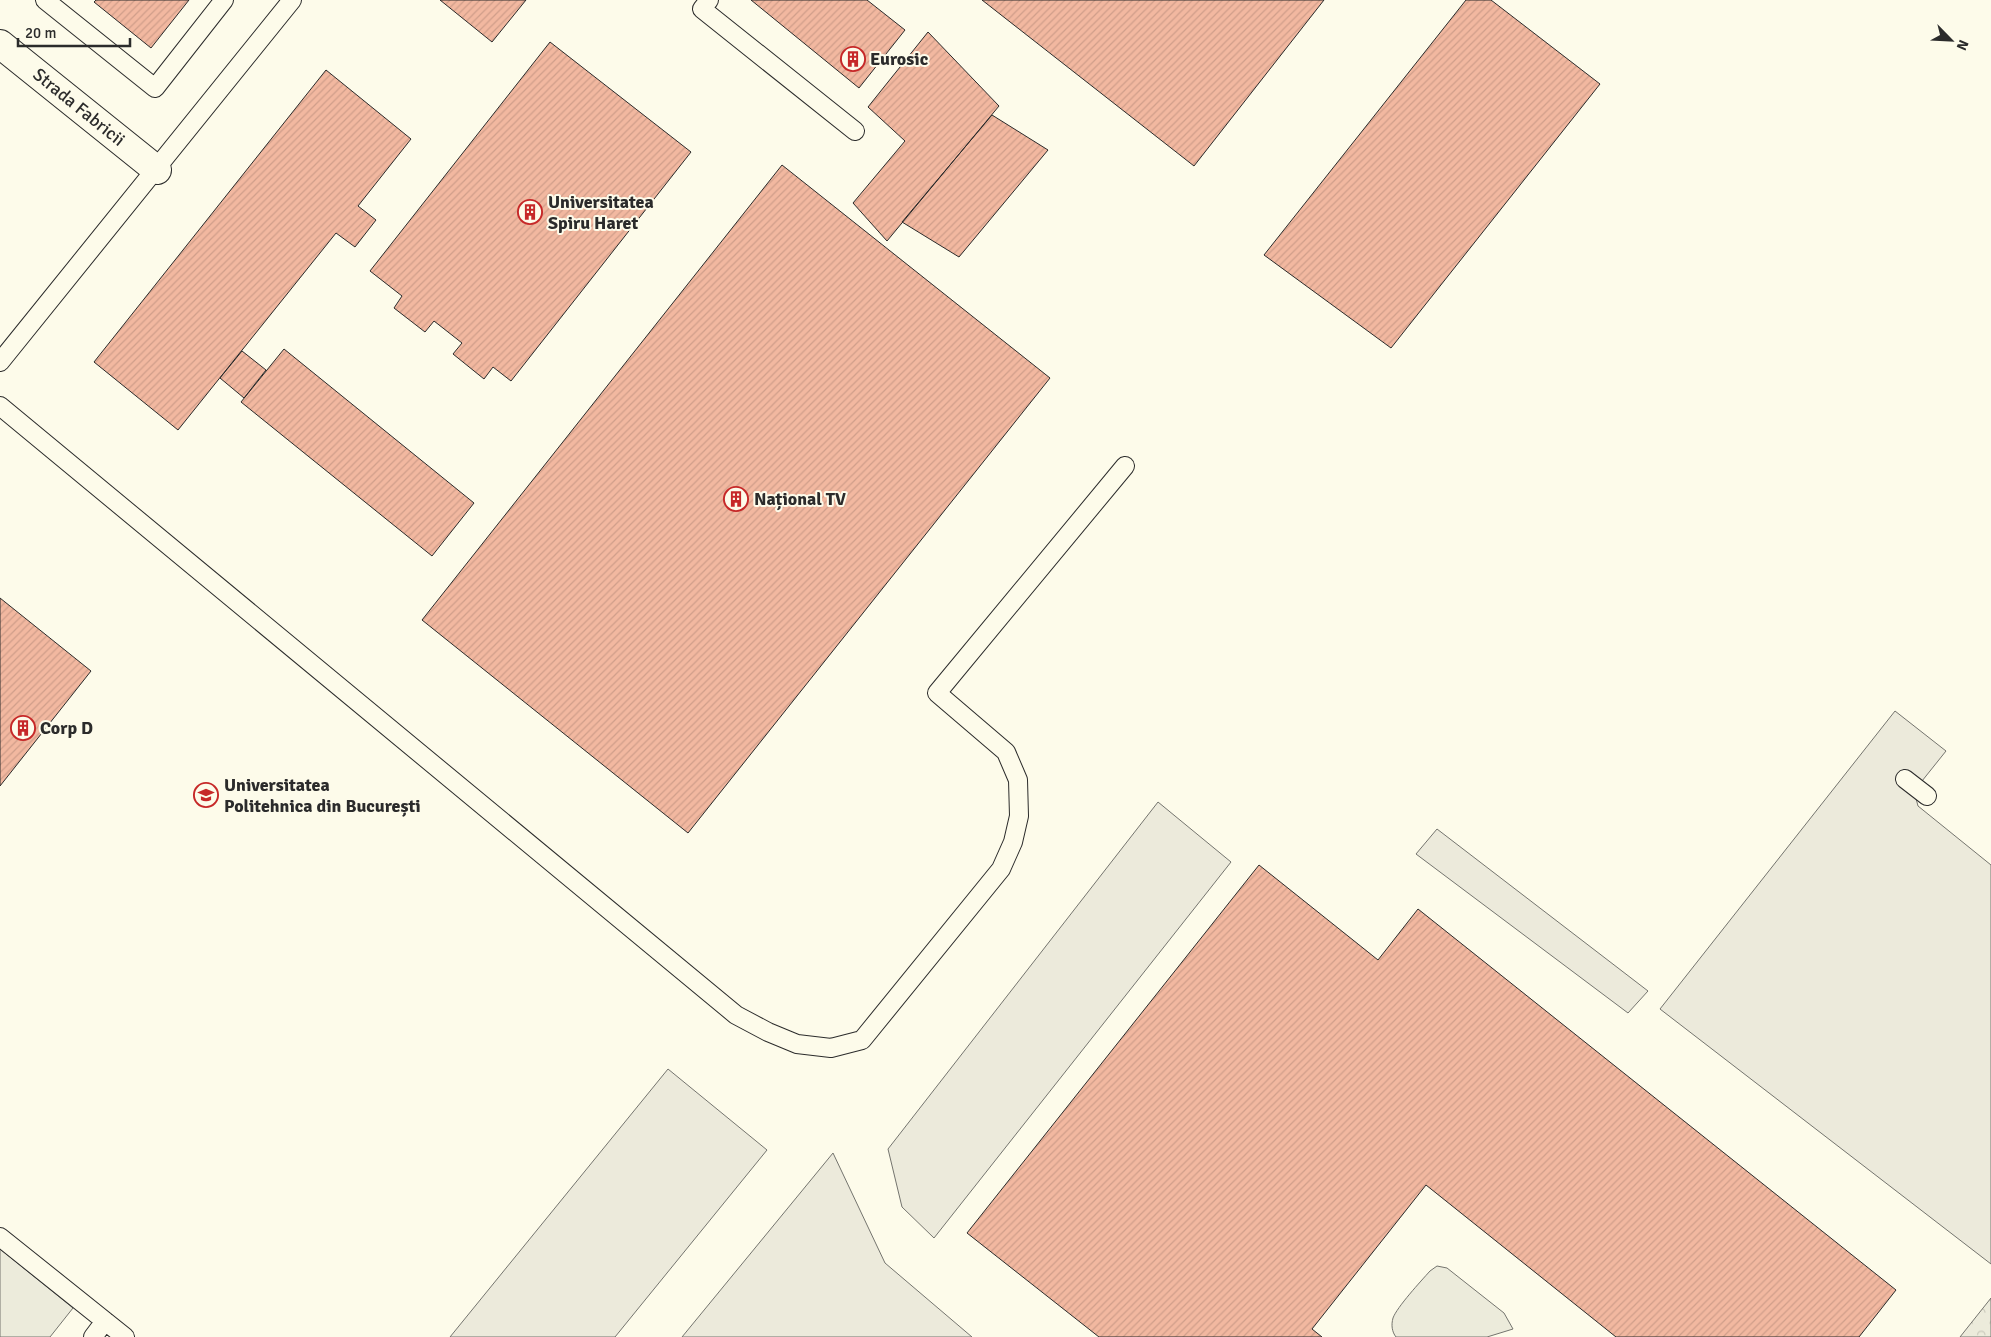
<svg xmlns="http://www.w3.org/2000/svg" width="1991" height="1337" font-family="Signika,sans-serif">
  <defs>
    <pattern id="park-crowns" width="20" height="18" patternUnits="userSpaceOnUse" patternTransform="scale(1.25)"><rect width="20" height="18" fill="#ecebdb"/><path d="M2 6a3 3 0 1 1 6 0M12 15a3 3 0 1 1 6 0" fill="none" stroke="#cbcabc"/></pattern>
    <pattern id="building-hatch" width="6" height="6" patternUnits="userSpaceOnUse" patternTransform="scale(1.25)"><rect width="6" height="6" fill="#f2b8a0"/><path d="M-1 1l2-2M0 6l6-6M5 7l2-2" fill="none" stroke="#d09e8a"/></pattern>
  </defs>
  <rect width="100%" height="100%" fill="#fdfbea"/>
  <path fill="#ecebdb" stroke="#74746e" d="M0,1249l73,59 -23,29h-50z
    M1437,1266l10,2 57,45 9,16 -26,8h-91c-4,-5 -5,-12 -3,-19 4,-11 28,-37 37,-47z"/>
  <path fill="url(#park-crowns)" stroke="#74746e" d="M1991,1298v39h-31z"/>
  <path fill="#eceadb" stroke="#74746e" d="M1895,711l51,40 -32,40 4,15 73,59v399l-331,-255z
    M1158,802l73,60 -297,376 -32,-31 -14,-58z
    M1437,829l211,162 -20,22 -212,-159z
    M668,1069l99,81 -152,187h-165z
    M833,1153l52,110 87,74h-290z"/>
  <path fill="url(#building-hatch)" stroke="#2b2b2b" d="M96,0h93l-38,48 -57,-46z
    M440,0h86l-34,42z
    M751,0h116l38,30 -46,58z
    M982,0h342l-130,166z
    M1466,0h25l109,84 -209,264 -127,-93z
    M928,32l71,74 -112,135 -34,-38 52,-62 -37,-34z
    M550,42l141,110 -180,229 -18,-14 -9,12 -31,-25 9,-11 -28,-22 -9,11 -31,-24 8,-12 -32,-25z
    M326,70l85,69 -53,67 18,14 -21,27 -19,-14 -158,197 -84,-68z
    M992,115l56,35 -89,107 -57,-35z
    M782,165l268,213 -362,455 -266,-213z
    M284,349l190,154 -42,53 -191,-154z
    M242,351l24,19 -22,28 -24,-20z
    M0,598l91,73 -91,115z
    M1259,865l119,95 40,-51 478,381 -37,47h-243l-190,-152 -114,144 10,8h-223l-132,-104z"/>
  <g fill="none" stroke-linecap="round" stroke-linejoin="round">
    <defs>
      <path id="service" d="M45,0l110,88 69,-88
        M709,0l-7,9 153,122
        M0,362l292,-362
        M0,406l736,609 32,17 29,12 34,4 31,-8 139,-171 12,-27 6,-26 -1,-36 -12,-28 -69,-59 188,-227
        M1905,779l22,17
        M0,1237l125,100
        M93,1337l12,-16"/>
      <path id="minor" d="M0,44l157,126"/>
    </defs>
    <use href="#service" stroke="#2b2b2b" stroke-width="20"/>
    <use href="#minor" stroke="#2b2b2b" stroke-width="30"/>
    <use href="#service" stroke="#fdfbea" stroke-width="18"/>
    <use href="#minor" stroke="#fdfbea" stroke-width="28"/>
  </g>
  <defs>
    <symbol id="building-ring" viewBox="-11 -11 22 22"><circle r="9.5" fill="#fdfbea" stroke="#c62828" stroke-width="1.5"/><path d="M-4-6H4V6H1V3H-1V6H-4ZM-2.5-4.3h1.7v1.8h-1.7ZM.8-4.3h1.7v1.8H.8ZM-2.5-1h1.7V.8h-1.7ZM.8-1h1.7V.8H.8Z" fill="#c62828"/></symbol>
    <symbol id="university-ring" viewBox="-11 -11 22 22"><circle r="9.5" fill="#fdfbea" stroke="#c62828" stroke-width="1.5"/><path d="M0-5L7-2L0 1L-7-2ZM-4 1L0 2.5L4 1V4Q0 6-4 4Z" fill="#c62828"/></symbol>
  </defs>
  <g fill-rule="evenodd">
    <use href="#building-ring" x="839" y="45" width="28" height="28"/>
    <use href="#building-ring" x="516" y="198" width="28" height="28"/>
    <use href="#building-ring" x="722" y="485" width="28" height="28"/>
    <use href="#building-ring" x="9" y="714" width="28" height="28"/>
    <use href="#university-ring" x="192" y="781" width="28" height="28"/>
  </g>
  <g text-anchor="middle" stroke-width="4" stroke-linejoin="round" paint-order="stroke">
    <g font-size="18" font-weight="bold" fill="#2b2b2b" stroke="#fdfbea" text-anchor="start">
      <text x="870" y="65">Eurosic</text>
      <text x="548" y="208">Universitatea<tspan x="548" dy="21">Spiru Haret</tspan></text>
      <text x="754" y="505">Național TV</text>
      <text x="40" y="734">Corp D</text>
      <text x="224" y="791">Universitatea<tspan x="224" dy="21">Politehnica din București</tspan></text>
    </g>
    <g font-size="18" fill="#2b2b2b" stroke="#fdfbea">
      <text transform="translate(79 107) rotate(39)" y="6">Strada Fabricii</text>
    </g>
  </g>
  <g transform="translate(1951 40) rotate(114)" stroke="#fdfbea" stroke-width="4" paint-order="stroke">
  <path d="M0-4L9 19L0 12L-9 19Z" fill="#2b2b2b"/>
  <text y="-8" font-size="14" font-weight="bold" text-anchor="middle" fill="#2b2b2b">N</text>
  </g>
  <path d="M18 38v8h112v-8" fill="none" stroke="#2b2b2b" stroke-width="2.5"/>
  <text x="25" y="38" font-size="15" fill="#2b2b2b" stroke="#fdfbea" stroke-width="4" paint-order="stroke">20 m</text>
</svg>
